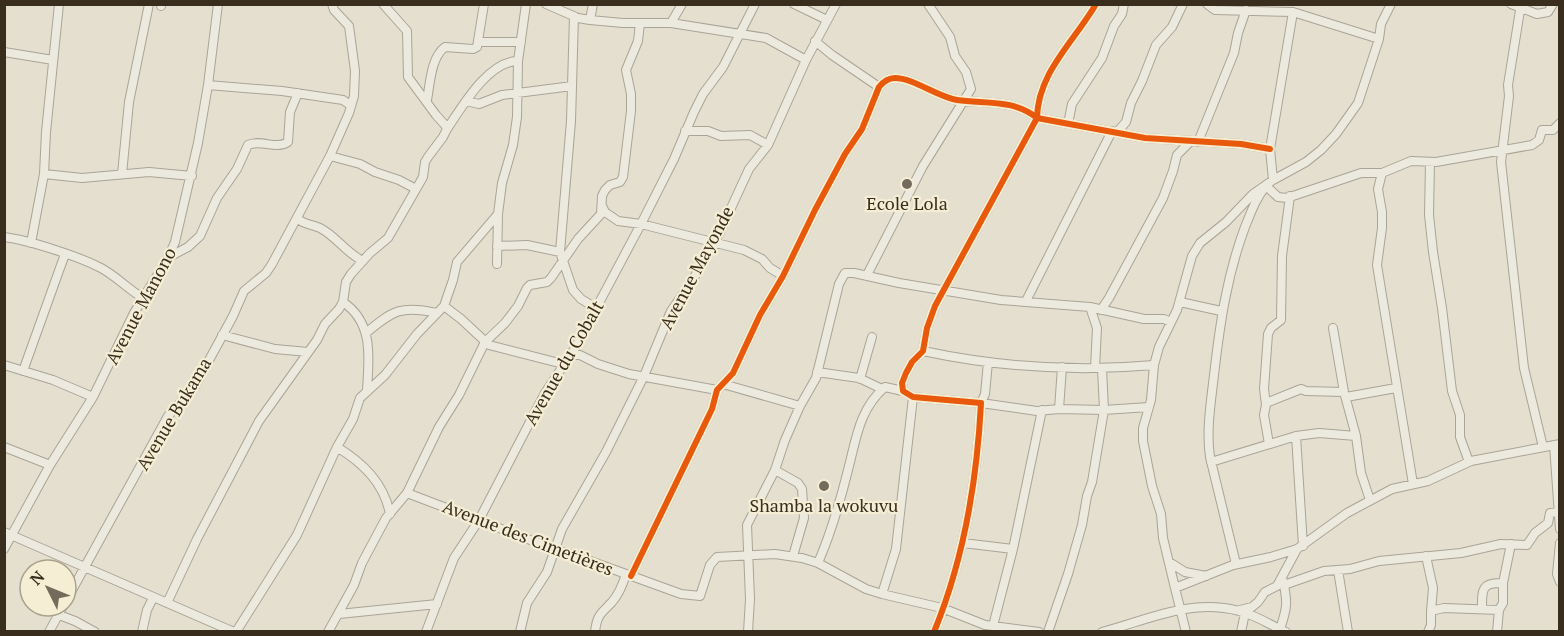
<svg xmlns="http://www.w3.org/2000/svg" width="1564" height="636" font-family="'PT Serif',serif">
  <rect width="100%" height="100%" fill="#e4dfce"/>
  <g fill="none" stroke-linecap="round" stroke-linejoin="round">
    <defs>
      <path id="minor" d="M546,4l32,14 12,2 33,3h48l95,15 40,22
        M794,4l33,16
        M1207,4l8,6 78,2 86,27
        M1511,4l26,10 11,-2 5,-8
        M1521,4l-13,81 1,11 -8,66 23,206 19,79
        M161,6v-2
        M574,16l-3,105 -11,131 13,38 8,9 15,9
        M590,20l3,-16
        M671,23l11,-19
        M815,41l17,14 47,32
        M479,42h42
        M4,52l49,8
        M208,85l74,6 61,9 7,5
        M427,100c3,-16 4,-43 18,-53l28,2 4,-2 7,-43
        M466,101l13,3 23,-9 70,-9
        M1068,124l4,-20 30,-46 12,-32 8,-12 2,-10
        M447,129c15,-22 41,-68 71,-68
        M685,131h23l13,5 29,-1 18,10
        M1117,132l9,-10 5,-19 11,-22 14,-36 16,-18 11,-23
        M1198,142l36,-89 4,-20 8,-23
        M330,156l30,8 15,8 24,8 17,9
        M1430,162l-1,53 4,37 9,56 10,83 8,24v22l9,25
        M1382,173l-4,16 4,23v16l-5,37 36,219
        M44,174l38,4 67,-6 43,4
        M122,174l7,-72 20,-98
        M1273,180l-3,-31 23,-137
        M602,206l3,6 13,9 23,3 103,26 18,9 8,9 13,8
        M298,219c7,6 14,5 22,9 16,8 26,25 43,33
        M4,237c25,3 76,20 97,31 15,8 27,21 42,30
        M31,243l13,-69 2,-42 13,-128
        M497,246l30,-1 33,7
        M169,257l19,-10 12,-11 17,-38 20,-29 11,-24c13,-6 28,5 40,-3l2,-30 8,-19
        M497,264l1,-50 4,-31 11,-38 4,-28 1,-56 8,-57
        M867,275l56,-109 48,-77 -5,-17 -11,-16 -5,-19 -22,-33
        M1026,301l86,-170
        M343,302c31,21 26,56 24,88
        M1180,302l41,9
        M444,306l17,13 28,26 74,19
        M1090,307l7,21 -2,40
        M1101,310l8,-12 54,-100 10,-27 4,-16 13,-13
        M1333,328l11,64 12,44 5,37 9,27
        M366,333c27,-23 36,-28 71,-20
        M222,335l53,14 33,3
        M923,351c75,16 154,21 231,14
        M570,355h10l18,9 31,10 88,16
        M988,362l-3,32 -4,9 56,8 22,-2 3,-42
        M4,365l49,15 40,17
        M23,371l42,-117
        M817,372l42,6 23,11
        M860,379l12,-42
        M723,384l77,22
        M1346,397l50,-9
        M1266,403l35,-14 5,2 38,1
        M1059,409l45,1 45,-3
        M1296,436l7,110
        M1269,444l-5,-29 2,-10 -2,-16 4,-55 3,-6 10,-8 1,-64 8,-60
        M1554,445l6,84
        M4,447l46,18
        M337,447c26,16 47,36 53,67
        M1211,462l85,-26 23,-3 37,3
        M775,470l23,13 4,6 2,29 -11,38
        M407,493l147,56 28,9 99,36 19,2 10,-31 7,-8 58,-3 27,4 16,5 48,26 16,5 60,14 43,17 54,7
        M4,532l230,100
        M963,543l50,6 -20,77
        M1560,543l-3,31 3,8
        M4,549l46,-84 43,-68 41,-84 34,-55 7,-16 23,-99 10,-58 10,-81
        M1013,549l29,-139
        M1426,556l7,32 -2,23
        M1169,562l16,10 21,4
        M818,563c13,-30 22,-61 30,-93 8,-30 11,-61 37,-83l18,4
        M1236,564l-26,-107c-4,-27 1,-55 4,-82 6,-52 13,-100 31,-148 6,-15 11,-29 21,-41l12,11 9,1 74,-25h21l29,-12 25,1 96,-17 7,-5 3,-10h11l7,-7
        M1338,570l10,62
        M631,576l81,-167 5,-19 16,-17 27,-58 23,-39 32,-66 30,-56 17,-25 17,-42c4,-5 9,-9 16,-9 18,0 43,19 62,22 28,4 57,-1 80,18l108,20 96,6 29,5
        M1284,585l40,-14 26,-2 29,-8 82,-8 40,-9 26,1 8,-12 13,-10 2,-10 9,-1
        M1175,588l58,-23 38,-8 26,-8 50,-36 45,-24 36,-8 43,-20 89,-17
        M882,594l14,-45 17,-152
        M66,601l102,-185 27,-30 38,-70 11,-25 22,-18 6,-9 58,-108 19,-43 5,-17 1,-25 -6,-45 -15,-16 -2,-6
        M167,603l30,-64 62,-118 58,-81 8,-16 14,-15 4,-7 3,-20 5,-8 19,-21 18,-15 35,-61 2,-15 3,-5 15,-20 4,-8 -2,-4 -9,-10 -28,-38 -1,-46 -24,-27
        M1482,609c0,-19 -1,-27 21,-26
        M1240,610l12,-3 6,-5 7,-10 12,-6 20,-37
        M1499,610l4,-7v-20l8,-39
        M339,614l98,-10
        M59,615l16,6 20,11
        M1280,629c7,-20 8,-27 3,-48
        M49,632l14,-26
        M142,632l5,-22 6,-12
        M236,632l61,-97 40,-88 16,-28 7,-21 25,-23 32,-41 27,-28 9,-26 4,-18 41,-48
        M328,632l26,-47 8,-22 24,-45 21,-25 32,-66 20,-32 26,-53 20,-19 13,-17 9,-18 3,-3 17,-3 4,-4 27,-39 23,-25 1,-18 3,-6 5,-5 10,-3 3,-5 8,-66v-17l-5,-24 12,-29 2,-18
        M426,632l28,-74 25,-38 66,-127 30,-45 66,-124 33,-65 20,-47 9,-18 20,-27 32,-63
        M520,632l7,-29 20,-31 15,-43 44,-77 38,-76 27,-65 21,-30 27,-47 30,-65 19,-24 38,-85 30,-56
        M595,632c2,-18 6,-18 17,-30 7,-8 11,-18 14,-28
        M748,632l2,-33 -3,-74 28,-55 10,-30 15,-34 16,-28 23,-94 6,-11h9l45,10 102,17 89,7 54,12h20l7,3
        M934,632c30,-73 43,-151 47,-229l-68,-6 -10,-6 -1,-8 4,-10 6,-11 11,-11 4,-23 8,-22 102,-188c1,-46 37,-76 59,-114
        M1048,632l20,-58 14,-49 5,-29 5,-14 12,-72 -2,-42
        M1102,632c46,-12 88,-34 137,-21 17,4 31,14 47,21
        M1186,632l-11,-44 -12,-50 -2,-24 -9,-28 -9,-45v-13l8,-28 3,-35 5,-18 18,-37 15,-54 8,-13 26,-21 27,-28 20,-14 33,-18 15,-12 15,-16 22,-31 21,-64 2,-15 10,-20
        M1241,632l4,-19
        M1428,632l3,-7v-14l13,-3 55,2 -2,22"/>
    </defs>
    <use href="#minor" stroke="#aaa496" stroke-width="10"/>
    <use href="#minor" stroke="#ece9df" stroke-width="8"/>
    <defs>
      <path id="cycleway" d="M631,576l81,-167 5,-19 16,-17 27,-58 23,-39 32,-66 30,-56 17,-25 17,-42c4,-5 9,-9 16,-9 18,0 43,19 62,22 28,4 57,-1 80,18l108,20 96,6 29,5
        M934,632c30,-73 43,-151 47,-229l-68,-6 -10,-6 -1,-8 4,-10 6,-11 11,-11 4,-23 8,-22 102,-188c1,-46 37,-76 59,-114"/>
    </defs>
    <use href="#cycleway" stroke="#f5eed4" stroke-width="10"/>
    <use href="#cycleway" stroke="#e8590c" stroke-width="6"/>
  </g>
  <g fill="#756b5c" stroke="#f5eed4" stroke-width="2">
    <circle cx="907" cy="184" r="6"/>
    <circle cx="824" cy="486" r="6"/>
  </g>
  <g text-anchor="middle" stroke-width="4.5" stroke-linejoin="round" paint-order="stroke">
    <g font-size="18" fill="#392d1e" stroke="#f5eed4">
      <text x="907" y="210">Ecole Lola</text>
      <text x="824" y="512">Shamba la wokuvu</text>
    </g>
    <g font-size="18" fill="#392d1e" stroke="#f5eed4">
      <text transform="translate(697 268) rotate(-62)" y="6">Avenue Mayonde</text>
      <text transform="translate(141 306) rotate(-62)" y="6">Avenue Manono</text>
      <text transform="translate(564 363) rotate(-60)" y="6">Avenue du Cobalt</text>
      <text transform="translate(174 414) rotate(-59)" y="6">Avenue Bukama</text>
      <text transform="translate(528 538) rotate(21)" y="6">Avenue des Cimetières</text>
    </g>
  </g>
  <rect width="1564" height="636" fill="none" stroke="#392d1e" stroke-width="12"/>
  <g transform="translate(48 588) rotate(313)"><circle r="28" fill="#f5eed4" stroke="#aaa18b" stroke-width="1.5"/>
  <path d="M0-4.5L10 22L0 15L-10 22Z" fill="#756b5c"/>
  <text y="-9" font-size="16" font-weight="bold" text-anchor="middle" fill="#392d1e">N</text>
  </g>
</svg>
